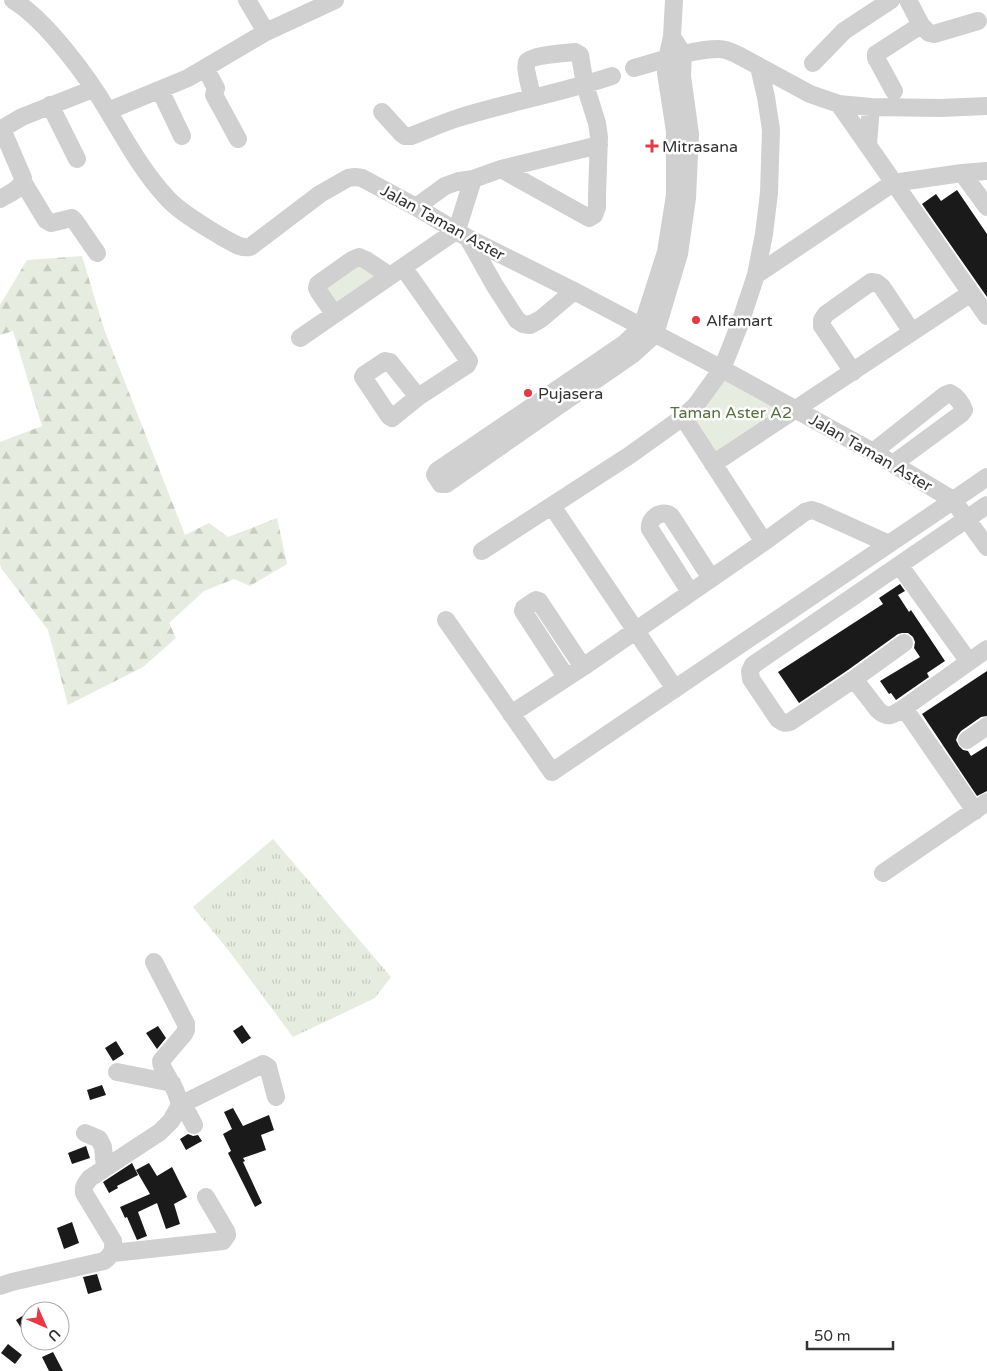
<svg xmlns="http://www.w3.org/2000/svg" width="987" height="1371" font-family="'Varela Round',sans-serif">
  <defs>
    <pattern id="grass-tufts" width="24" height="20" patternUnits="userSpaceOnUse" patternTransform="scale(1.25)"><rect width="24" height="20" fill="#e6ecdf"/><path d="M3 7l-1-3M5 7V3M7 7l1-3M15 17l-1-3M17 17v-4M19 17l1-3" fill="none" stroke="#c6cbc0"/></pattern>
    <pattern id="forest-firs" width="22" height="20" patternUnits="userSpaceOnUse" patternTransform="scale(1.25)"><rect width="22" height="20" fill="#e6ecdf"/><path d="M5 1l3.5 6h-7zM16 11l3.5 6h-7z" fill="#c6cbc0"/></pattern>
  </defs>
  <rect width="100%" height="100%" fill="#fff"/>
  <path fill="url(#grass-tufts)" d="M273,839l118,138 -16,21 -82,39 -64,-86 -36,-44z"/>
  <path fill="url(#forest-firs)" d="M82,256l22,73 81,206 24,-12 19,14 49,-19 10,46 -37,22 -16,-7 -30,12 -35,32 7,15 -33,29 -75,38 -20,-75 -47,-62 -1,-4v-122l42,-16 -29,-95 -13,4v-30l27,-45z"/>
  <path fill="#e6ecdf" d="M353,262l34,14 -52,35 -12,-29z
    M722,372l71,37 -75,49 -28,-44z"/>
  <path fill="#1a1a1a" d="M957,190l30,44v63l-65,-93 14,-10 5,7z
    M900,584l5,7 -7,4 11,17 2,-2 34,51 -18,12 2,4 -33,23 -5,-7 -2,1 -9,-13 40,-24 -6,-9 1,-6 -2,-5 -5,-4h-6l-4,1 -50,36 -49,33 -21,-31 105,-68 -4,-6z
    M987,671v45l-6,1 -20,14 -3,4 -2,5 3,6 4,4 5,1 3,5 16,-10v45l-10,5 -55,-82z
    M242,1025l9,13 -9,6 -9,-13z
    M158,1026l8,12 -9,11 -11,-16z
    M116,1041l8,13 -11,7 -8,-13z
    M102,1085l4,10 -16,5 -3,-10z
    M233,1108l10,18 26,-11 5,15 -13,5 5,15 -23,8 2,3 -2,1 19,41 -7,4 -27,-54 3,-2 -8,-17 9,-5 -8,-17z
    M188,1134l5,2 5,-1 4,6 -16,9 -6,-11z
    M86,1146l4,12 -18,6 -4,-11z
    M132,1163l6,12 -21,11 1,2 -9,5 -6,-11z
    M149,1163l8,13 15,-9 15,30 -13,7 6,20 -14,5 -9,-26 -19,9 9,24 -10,4 -10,-23 -2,1 -5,-11 30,-13 -14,-24z
    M72,1222l7,21 -15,6 -7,-21z
    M97,1274l5,16 -14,4 -5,-17z
    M30,1311v15l-7,5 -7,-11z
    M8,1344l14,11 -7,9 -14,-11z
    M53,1352l10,19h-14l-7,-14z"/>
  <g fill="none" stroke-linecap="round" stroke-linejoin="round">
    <path stroke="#d0d0d0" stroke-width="18" d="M13,0c33,20 75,77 95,111l80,-33 78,-46 69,-32
      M247,0l19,32
      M908,0l13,25 8,8 5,1 44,-13
      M672,37l11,17 -1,22 8,58 -3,64 -8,56 -24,80 -22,20 -187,130h-5l-6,-9 2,-4 187,-127 18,-17 24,-75 9,-57v-64l-9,-58 1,-14 5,-22 2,-37
      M813,63l31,-32 47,-31
      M205,68l11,20 -2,7 24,44
      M634,68c27,-7 57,-19 85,-19 7,0 13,3 19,6l72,39 29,10 32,3 70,1 46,-2
      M160,90l22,46
      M894,91l-18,-33v-4l45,-29
      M839,104l148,212
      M50,105l27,54
      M108,111c18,30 36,63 61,89 15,15 35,26 53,37 10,5 18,12 28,10l70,-53 28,-16 7,-1 7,1 54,29 52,31 106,53 148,78 151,83 80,48 34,47
      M382,112l20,22 3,2h6c16,-6 31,-13 47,-18 51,-16 103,-25 154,-42
      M0,130l22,-13 71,-28
      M868,144l3,-37
      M501,169l88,49 5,-3 3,-8v-12l2,-58 -2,-14 -12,-38 -5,-30 -5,-3c-9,1 -43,3 -48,10 -3,5 4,28 5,35
      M962,173l25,34
      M23,182l23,38 5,3 21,-5 3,3 22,32
      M0,199c10,-6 21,-9 23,-21l-21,-49
      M416,207l29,-21 14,-5 14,-2 28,-10 98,-24
      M468,238l27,48 22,34 6,4 7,1 11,-6 33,-28
      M403,267l66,94 -2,4 -49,32 -26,21 -3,-2 -26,-39 1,-2 21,-14 5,1 28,35
      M756,275l137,-92 69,-10 25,-2
      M334,314l-15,-22 -2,-4 1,-4 34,-24 7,-3 7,3 24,16
      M300,338l157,-108 16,-51
      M853,372l-31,-46v-6l4,-6 45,-32 6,1 5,4 30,45
      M683,417l81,125
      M873,452l72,-57 5,-2c6,3 12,10 14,17l-3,4 -68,50
      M713,464l258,-171
      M552,506l123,183
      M482,551l148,-96 53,-38 13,-12 26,-36 17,-43 17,-51 8,-41 5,-41 2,-63 -5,-33 -7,-30
      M900,566l69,96
      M690,592l-40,-63c-2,-11 12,-20 21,-13l40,62
      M446,620l106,152 390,-264 45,-31
      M904,643l-50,36 -64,43c-5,2 -8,0 -12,-3l-27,-40 -1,-8 3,-6 234,-160
      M566,677l-43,-66 1,-3 12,-8 3,1 44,66
      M854,679l24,31c10,10 16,4 26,-2l83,-59
      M904,708l71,103
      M511,714l72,-47 181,-125 41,-30 7,-2 6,2 71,32
      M967,740l20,-14
      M883,873l104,-71
      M117,1072l55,11
      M183,1104l11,21
      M180,1105l83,-41 5,3 8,30
      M85,1133l14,6 4,8 2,21
      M113,1253l110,-12 4,-6 -1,-4 -20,-34
      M0,1286l12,-4 92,-21c8,-6 10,-11 9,-20l-29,-48c-1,-7 2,-10 6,-15l70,-46 11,-11 9,-16c-2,-8 -5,-17 -10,-24 -3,-7 -9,-13 -9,-20l23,-27 2,-4v-6l-32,-62"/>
  </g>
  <g fill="#e63946" stroke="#fff" stroke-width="2">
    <path d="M649.5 138.5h5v5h5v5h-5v5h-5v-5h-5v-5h5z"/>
    <circle cx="696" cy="320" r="5"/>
    <circle cx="528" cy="393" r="5"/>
  </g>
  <g text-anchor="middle" stroke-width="5" stroke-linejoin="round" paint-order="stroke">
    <g font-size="16" fill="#333" stroke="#fff" text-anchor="start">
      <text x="662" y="152">Mitrasana</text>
      <text x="706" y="326">Alfamart</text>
      <text x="538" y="399">Pujasera</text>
    </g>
    <g font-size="16" fill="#333" stroke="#fff">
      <text transform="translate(443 222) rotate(29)" y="6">Jalan Taman Aster</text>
      <text transform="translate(871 452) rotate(30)" y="6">Jalan Taman Aster</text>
    </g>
    <g font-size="16" fill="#56703f" stroke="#fff">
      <text x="731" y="418">Taman Aster A2</text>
    </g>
  </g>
  <g transform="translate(45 1326) rotate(135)"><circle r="24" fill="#ffffff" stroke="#adadad"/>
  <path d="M0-4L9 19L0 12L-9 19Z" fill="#e63946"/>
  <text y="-8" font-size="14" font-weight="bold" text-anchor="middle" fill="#333333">U</text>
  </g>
  <path d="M807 1341v8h86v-8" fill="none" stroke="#333333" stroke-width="2.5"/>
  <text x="814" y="1341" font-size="15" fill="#333333" stroke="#ffffff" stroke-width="4" paint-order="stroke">50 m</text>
</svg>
